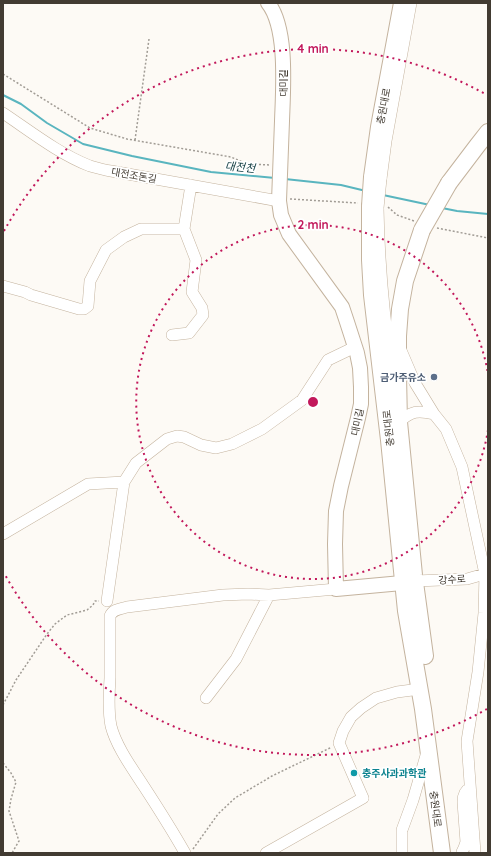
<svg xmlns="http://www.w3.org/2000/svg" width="491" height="856" font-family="Quicksand,'Noto Sans KR',sans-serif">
  <rect width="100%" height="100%" fill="#fdfaf5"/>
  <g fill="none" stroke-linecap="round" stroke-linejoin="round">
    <path stroke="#59b5bf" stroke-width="2" d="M3,95l18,9 26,19 36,21 49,12 79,16 64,6
      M285,179l56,6 25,6
      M383,195l47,10
      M442,208l15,3 31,3"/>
    <defs>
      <path id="minor" d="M3,113c27,18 56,41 87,53 7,2 14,4 21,5l168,30
        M381,179l5,-38 25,-138
        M378,208c1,55 6,110 14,164
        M3,286l22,6 6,3 48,14h5l4,-3 2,-25 16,-31 18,-13 17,-8h43
        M172,335l17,-2 14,-18 -1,-7 -10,-16 4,-32 -12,-31 7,-44
        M434,414l12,15 16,38 23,107 -1,39 -6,59 -11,69 8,112
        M399,422c12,-11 19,-12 35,-8l-19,-31 -15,-35
        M3,534l85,-50 36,-2
        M415,581l52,-2 21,-6
        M107,601l17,-119 12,-19 31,-24 10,-3 7,1 17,8 15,3 16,-4 30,-15 40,-29 26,-40 27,-13
        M206,698l30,-39 33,-64
        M462,852l2,-4 2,-6 -3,-40c0,-6 1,-11 7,-14
        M185,853c-13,-23 -27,-45 -42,-68 -11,-17 -27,-39 -32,-59 -3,-15 -2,-33 -1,-48 0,-21 0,-41 0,-62 3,-7 10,-7 17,-9l96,-12 25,-1 21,1 67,-6
        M266,853l97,-55 -24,-55 4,-12 8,-14 10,-9 15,-10 21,-6 23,-3
        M402,853v-23l11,-30 14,-48"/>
      <path id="major" d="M268,3c20,25 15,87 14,118 -1,26 -2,53 -3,80l2,14 8,19 53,73 5,15 10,31 3,15 1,19v17l-3,14 -17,68 -5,25 -1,33 1,45 77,-7"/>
      <path id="highway" d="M372,177l7,-50 23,-124
        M449,183l28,-37 11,-14
        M370,206v54l2,35 17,145 17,171 17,98 19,144
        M422,230l-17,51 -5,28 -2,27v39l1,47 15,153 11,81"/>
    </defs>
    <use href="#minor" stroke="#c4b39e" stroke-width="12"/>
    <use href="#major" stroke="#c4b39e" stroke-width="16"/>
    <use href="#highway" stroke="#c4b39e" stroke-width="18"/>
    <path stroke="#a19c95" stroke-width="1.5" stroke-dasharray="2 2" stroke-linecap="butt" d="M3,74l87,54 37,11 104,18 16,7 24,1
      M135,140l14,-101
      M290,199l68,4
      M388,207l9,8 17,6
      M437,228l51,10
      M3,705l13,-25 31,-46 8,-10 12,-9 20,-5 6,-5 2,-4h4
      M3,763l8,10 5,9 -5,17 -2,12 10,30 -7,12
      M193,849l25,-35 17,-16 37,-22 60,-29"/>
    <use href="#minor" stroke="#fff" stroke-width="11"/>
    <use href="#major" stroke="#fff" stroke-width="14"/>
    <use href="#highway" stroke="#fff" stroke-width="16"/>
    <defs>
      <path id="minor-bridge" d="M378,208l3,-29"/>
      <path id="highway-bridge" d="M370,206l2,-29
        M422,230l27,-47"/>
    </defs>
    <use href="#minor-bridge" stroke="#c4b39e" stroke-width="12" stroke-linecap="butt"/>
    <use href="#highway-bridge" stroke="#c4b39e" stroke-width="18" stroke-linecap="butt"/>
    <use href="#minor-bridge" stroke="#fff" stroke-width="11"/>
    <use href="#highway-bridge" stroke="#fff" stroke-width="16"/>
  </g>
  <g fill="none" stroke="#c2185b" stroke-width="2" stroke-dasharray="2 4">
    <path d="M488 430A177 177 0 1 1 488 374"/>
    <path d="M487 709A353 353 0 0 1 4 573M4 231A353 353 0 0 1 487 95"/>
  </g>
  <circle fill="#5c6f8a" stroke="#fff" stroke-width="1.5" cx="434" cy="377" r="4"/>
  <circle fill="#0f9aa8" stroke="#fff" stroke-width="1.5" cx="354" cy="773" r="4"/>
  <g text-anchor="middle" stroke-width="3.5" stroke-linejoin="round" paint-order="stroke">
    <g font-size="10" fill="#423b32" stroke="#fff">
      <text transform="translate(283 83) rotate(-90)" y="4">대미길</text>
      <text transform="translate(383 106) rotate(-79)" y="4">충원대로</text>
      <text transform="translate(134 175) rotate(10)" y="4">대전조돈길</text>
      <text transform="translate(357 422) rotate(-78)" y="4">대미길</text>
      <text transform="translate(388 428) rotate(-96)" y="4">충원대로</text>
      <text transform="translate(452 579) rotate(-4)" y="4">강수로</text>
      <text transform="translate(436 809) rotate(83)" y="4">충원대로</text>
    </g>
    <g font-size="10" font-weight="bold" fill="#4e5e75" stroke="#fff" text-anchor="end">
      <text x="426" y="381">금가주유소</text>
    </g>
    <g font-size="10" font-weight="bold" fill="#0d838f" stroke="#fff" text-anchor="start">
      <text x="362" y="777">충주사과과학관</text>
    </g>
    <g font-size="11" font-style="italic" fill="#164146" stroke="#fff">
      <text transform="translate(240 167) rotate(5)" y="4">대전천</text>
    </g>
  </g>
  <circle cx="313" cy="402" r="6" fill="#c2185b" stroke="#fff" stroke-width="2"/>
  <g font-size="12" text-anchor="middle" font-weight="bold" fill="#c2185b" stroke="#fff" stroke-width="3.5" stroke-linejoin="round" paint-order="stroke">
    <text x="313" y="53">4 min</text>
    <text x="313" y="229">2 min</text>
  </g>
  <rect width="491" height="856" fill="none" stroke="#423b32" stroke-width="8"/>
</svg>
